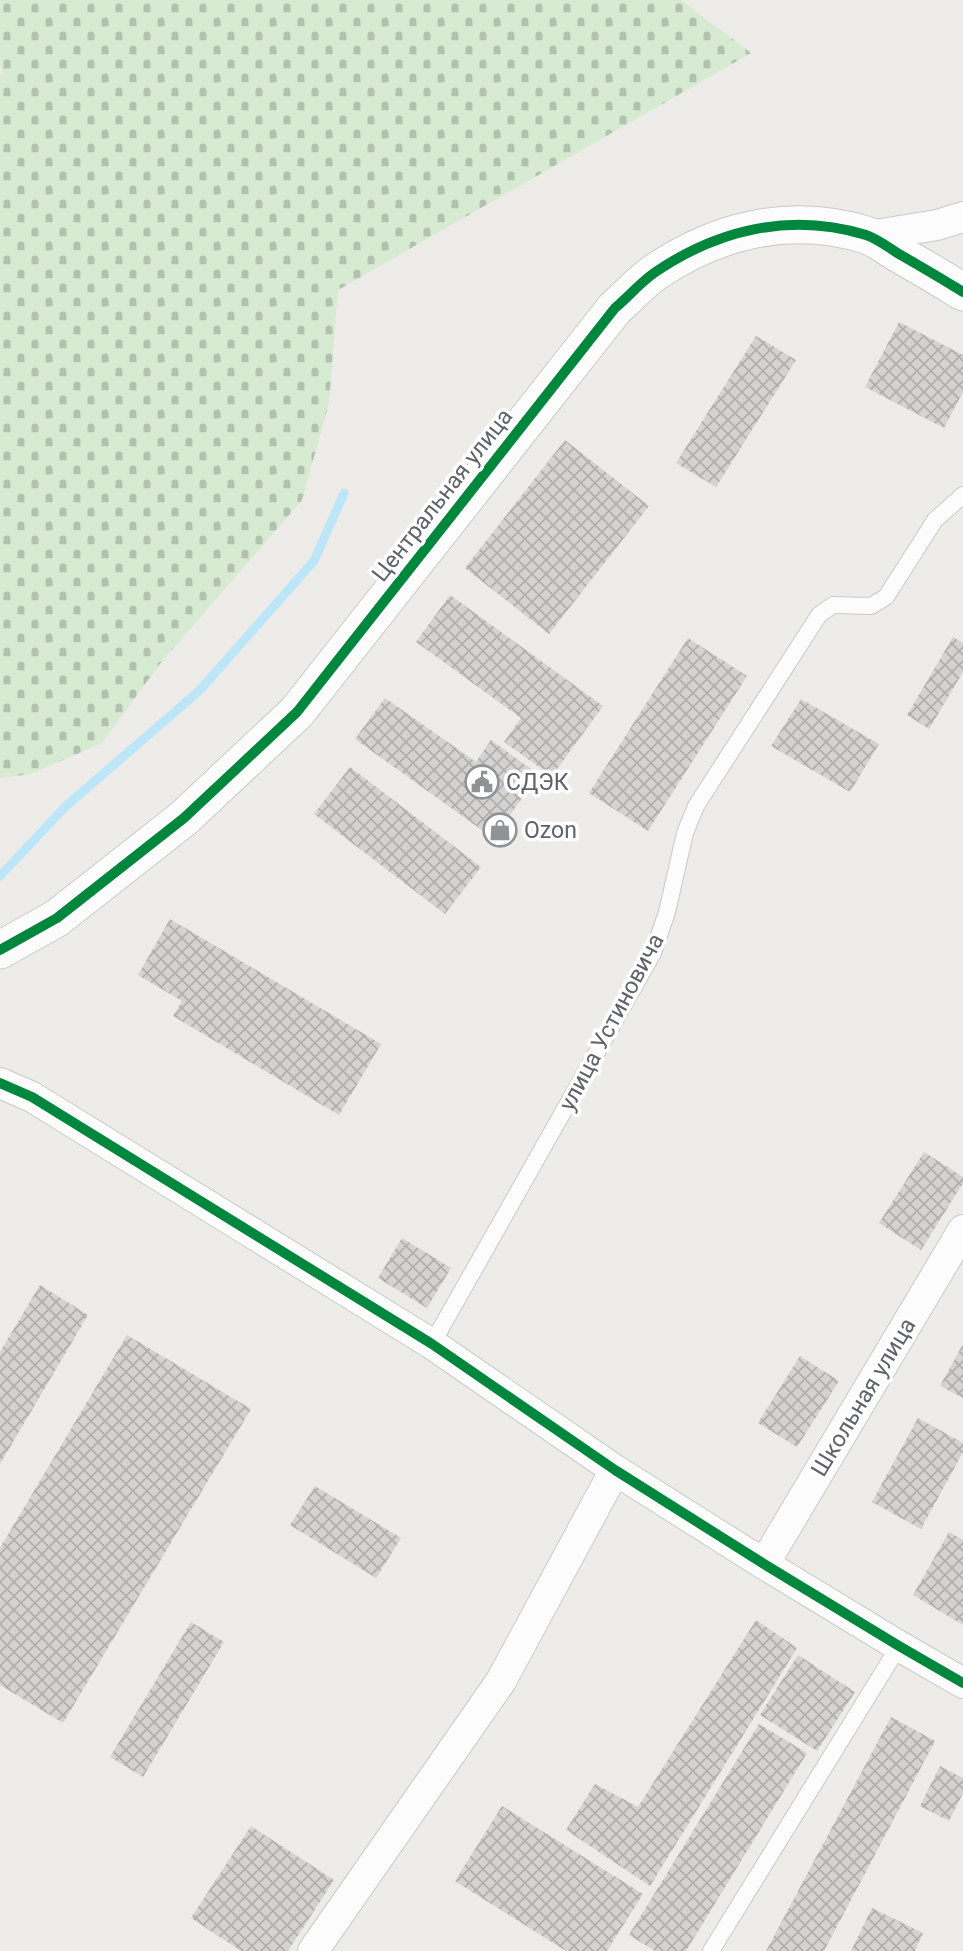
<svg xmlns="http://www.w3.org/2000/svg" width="963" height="1951" font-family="Roboto,sans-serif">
  <defs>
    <pattern id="cemetery-stones" width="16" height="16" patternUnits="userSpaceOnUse" patternTransform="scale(1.75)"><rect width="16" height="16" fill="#d7ebd2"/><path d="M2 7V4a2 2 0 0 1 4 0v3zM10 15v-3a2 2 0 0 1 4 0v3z" fill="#b2c2ae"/></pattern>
    <pattern id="building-cross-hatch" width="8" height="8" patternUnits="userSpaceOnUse" patternTransform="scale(1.75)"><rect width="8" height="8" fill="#d5d3d2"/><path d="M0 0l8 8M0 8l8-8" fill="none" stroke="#b0afae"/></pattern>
  </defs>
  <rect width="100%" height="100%" fill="#eeece9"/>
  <path fill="url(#cemetery-stones)" d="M0,0h681l70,53 -413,237 -9,113 -27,97 -143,165 -57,78 -71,31 -31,4v-703l3,-3 -3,-7z"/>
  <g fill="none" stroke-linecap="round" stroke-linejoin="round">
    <path stroke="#bde6f8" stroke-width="9" d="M0,876l66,-70 133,-115 115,-130 30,-68"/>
  </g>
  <path fill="url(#building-cross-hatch)" d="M899,322l64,33v37l-19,36 -79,-41z
    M756,336l40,24 -80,127 -40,-24z
    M565,440l84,66 -100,128 -84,-66z
    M450,595l153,111 -51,70 -48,-34 17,-24 -105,-76z
    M953,637l10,6v29l-34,57 -22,-14z
    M688,638l59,38 -99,155 -59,-38z
    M385,698l91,64 15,-22 48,35 -46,63 -138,-99z
    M801,699l78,45 -29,48 -79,-46z
    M350,767l131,100 -36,47 -131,-100z
    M170,919l211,125 -42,71 -166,-99 9,-15 -44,-26z
    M924,1152l39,25v6l-42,67 -42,-27z
    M402,1238l49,30 -24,40 -49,-30z
    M40,1285l48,30 -88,149v-112z
    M127,1335l124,74 -188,314 -63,-38v-137z
    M963,1344v54l-23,-12z
    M800,1356l39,25 -42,66 -39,-24z
    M918,1418l45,25v9l-42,77 -49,-27z
    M315,1486l86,52 -25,40 -86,-53z
    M949,1532l14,8v85l-50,-30z
    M756,1620l41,28 -147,238 -84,-56 29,-46 43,23z
    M191,1622l33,20 -81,135 -33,-20z
    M798,1655l57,37 -38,59 -57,-36z
    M891,1717l44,24 -111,210h-58z
    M759,1724l48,29 -121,198h-31l-26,-16z
    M940,1766l23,12v15l-14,28 -29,-15z
    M502,1806l141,88 -36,57h-41l-111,-70z
    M251,1826l83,54 -46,71h-47l-50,-33z
    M872,1908l51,25 -8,18h-64z"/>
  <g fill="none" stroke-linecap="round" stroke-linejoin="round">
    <defs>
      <path id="service" d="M432,1344l221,-391 14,-41 18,-79 11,-27 123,-191 14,-10 38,1 15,-9 49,-77 28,-25
        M711,1951l188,-305"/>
      <path id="minor" d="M869,236l68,-11 26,-8
        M0,1083l32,14 400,247 183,126 149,94 135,82 64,37
        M764,1564l199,-334
        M313,1951l188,-270 114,-211"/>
      <path id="tertiary" d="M0,950l57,-32 127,-100 113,-106 318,-404c13,-11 25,-25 39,-35 64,-44 138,-61 212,-38 12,4 23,13 33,19 21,12 43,25 64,38"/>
    </defs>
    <use href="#service" stroke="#cac9ca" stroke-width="18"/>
    <use href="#minor" stroke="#cac9ca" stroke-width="32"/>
    <use href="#tertiary" stroke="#cac9ca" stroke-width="39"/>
    <use href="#service" stroke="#fcfcfc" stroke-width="16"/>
    <use href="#minor" stroke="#fcfcfc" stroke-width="30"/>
    <use href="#tertiary" stroke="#fcfcfc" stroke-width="37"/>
    <defs>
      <path id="cycleway" d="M0,950l57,-32 127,-100 113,-106 318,-404c13,-11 25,-25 39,-35 64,-44 138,-61 212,-38 12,4 23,13 33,19 21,12 43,25 64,38
        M0,1083l32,14 400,247 183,126 149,94 135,82 64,37"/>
    </defs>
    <use href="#cycleway" stroke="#fff" stroke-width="15"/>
    <use href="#cycleway" stroke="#00873e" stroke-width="10"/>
  </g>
  <defs>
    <symbol id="civic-ring" viewBox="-11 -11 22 22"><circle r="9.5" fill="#fff" stroke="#909395" stroke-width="1.5"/><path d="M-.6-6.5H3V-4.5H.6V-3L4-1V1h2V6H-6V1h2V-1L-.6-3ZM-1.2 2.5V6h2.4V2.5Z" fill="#909395"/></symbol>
    <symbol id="shop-ring" viewBox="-11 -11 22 22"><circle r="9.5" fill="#fff" stroke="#909395" stroke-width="1.5"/><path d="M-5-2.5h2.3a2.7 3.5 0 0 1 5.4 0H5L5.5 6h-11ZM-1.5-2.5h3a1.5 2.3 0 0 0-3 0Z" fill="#909395"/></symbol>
  </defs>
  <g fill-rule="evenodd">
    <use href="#civic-ring" x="463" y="763" width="38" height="38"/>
    <use href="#shop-ring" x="481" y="811" width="38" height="38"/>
  </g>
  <g text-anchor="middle" stroke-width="7" stroke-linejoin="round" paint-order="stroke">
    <g font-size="23" fill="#5d6368" stroke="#fff">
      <text transform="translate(442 495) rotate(-52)" y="8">Центральная улица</text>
      <text transform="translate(611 1022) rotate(-62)" y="8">улица Устиновича</text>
      <text transform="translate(863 1397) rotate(-59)" y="8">Школьная улица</text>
    </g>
    <g font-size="23" fill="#5d6368" stroke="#fff" text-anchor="start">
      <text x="506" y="790">СДЭК</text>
      <text x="524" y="838">Ozon</text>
    </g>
  </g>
</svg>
